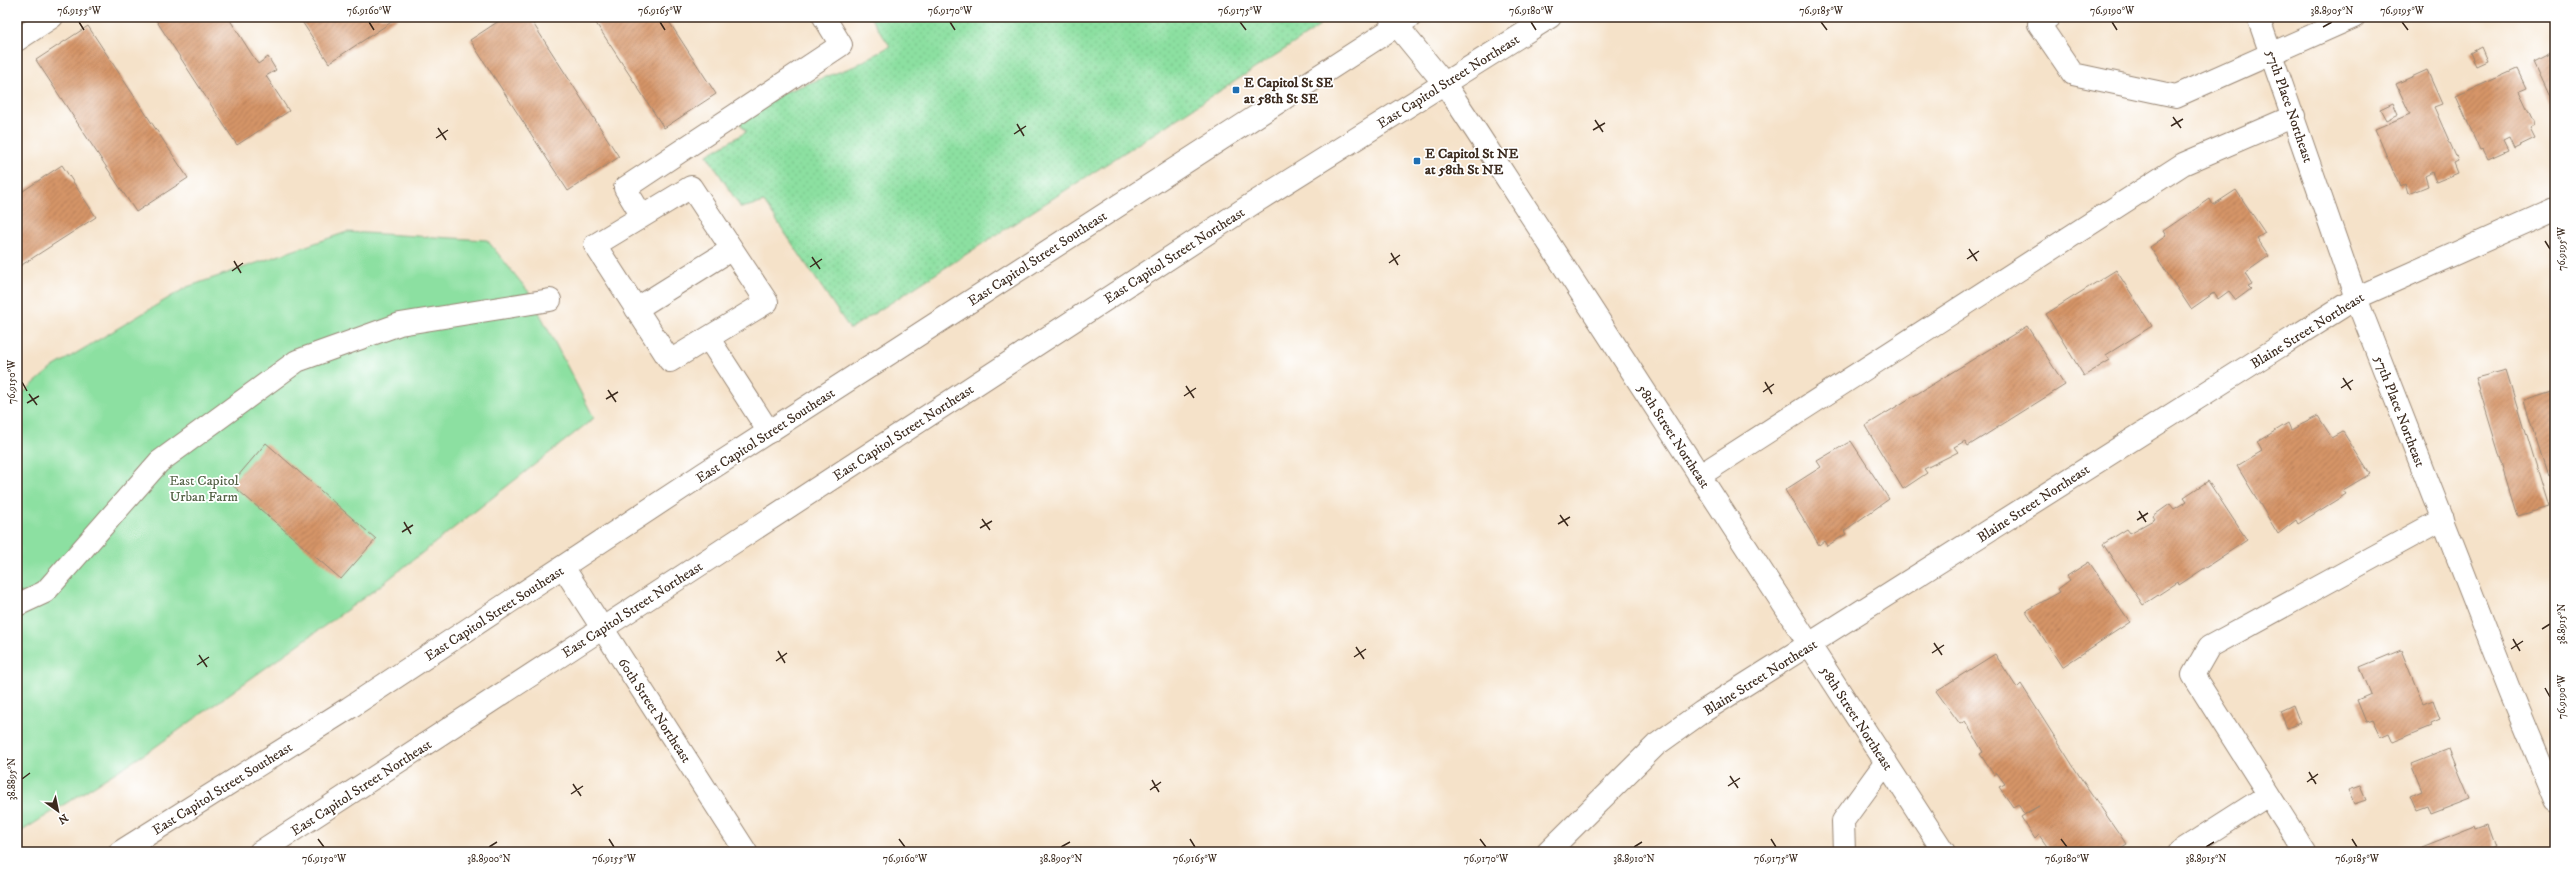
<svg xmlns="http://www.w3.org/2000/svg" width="2572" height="869" font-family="'IM FELL DW Pica',serif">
  <defs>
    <pattern id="grass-dots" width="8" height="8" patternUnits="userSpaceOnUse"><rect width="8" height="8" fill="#8ce0a1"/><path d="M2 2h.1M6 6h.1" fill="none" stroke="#7ac08a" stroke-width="1.8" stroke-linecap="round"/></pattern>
    <pattern id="building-hatch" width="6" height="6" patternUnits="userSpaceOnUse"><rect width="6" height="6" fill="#d59467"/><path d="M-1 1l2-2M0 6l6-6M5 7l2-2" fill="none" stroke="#ae7954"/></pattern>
  </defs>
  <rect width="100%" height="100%" fill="#fff"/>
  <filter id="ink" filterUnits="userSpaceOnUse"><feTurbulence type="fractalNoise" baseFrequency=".025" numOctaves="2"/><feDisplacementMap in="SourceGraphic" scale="8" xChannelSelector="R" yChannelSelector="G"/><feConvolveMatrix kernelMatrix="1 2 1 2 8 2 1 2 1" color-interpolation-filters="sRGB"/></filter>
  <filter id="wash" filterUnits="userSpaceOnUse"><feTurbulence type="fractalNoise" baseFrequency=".012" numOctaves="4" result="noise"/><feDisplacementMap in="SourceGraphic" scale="16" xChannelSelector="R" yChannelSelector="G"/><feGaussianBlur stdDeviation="0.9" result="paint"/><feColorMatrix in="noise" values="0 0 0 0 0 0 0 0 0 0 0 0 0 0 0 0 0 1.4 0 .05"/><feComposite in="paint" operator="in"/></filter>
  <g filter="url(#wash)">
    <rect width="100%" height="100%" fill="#f5e2c9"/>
    <path fill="url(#grass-dots)" stroke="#648560" d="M870,17h452l1,1 -5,9 -8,6 -460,296 -86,-127 -23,6 -34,-53 39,-23 -7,-10 46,-30 70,-26 35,-20z"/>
    <path fill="#8ce0a1" stroke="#648560" d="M347,232l140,8 41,51 66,127 -218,171 -225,161 -134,84v-436l36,-31 134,-80z"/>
    <g id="blocks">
      <path fill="url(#building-hatch)" d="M154,17h74l30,47 10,-7 8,13 -10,6 23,35 -52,34z
        M299,17h100l-70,46z
        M505,17h24l90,140 -51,34 -98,-151z
        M592,17h74l50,77 -52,34z
        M88,26l100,152 -52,34 -100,-152z
        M2481,47l6,14 -11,5 -6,-13z
        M2555,51v59l-22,-48z
        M2517,69l9,19 -7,3 16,34 -5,3 5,10 -21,10 -5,-11 -6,3 5,10 -20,9 -5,-10 -3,1 -24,-54z
        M2427,70l15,34 -8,3 24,54 -4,2 4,10 -22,9 -4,-10 -3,2 -4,2 3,10 -20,8 -3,-10 -5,3 -25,-58 35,-15 -14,-30z
        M2393,103l5,11 -12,6 -6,-11z
        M62,165l34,52 -79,51v-73z
        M2236,190l29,43 -8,5 12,18 -24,17 7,11 -4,2 3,3 -15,11 -7,-9 -11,8 -4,-6 -23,16 -41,-62 16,-11 -3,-5 47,-32 3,6z
        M2116,270l36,56 -46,29 4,5 -26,16 -38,-62z
        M2027,326l38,59 -97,61 -3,-5 -11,6 4,5 -34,17 3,4 -24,16 -38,-63z
        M2506,370l42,137 -30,9 -42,-138z
        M2555,391v88l-2,-5 -5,2 -24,-75z
        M2318,416l14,22 11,-6 27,42 -27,16 3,4 -48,30 -2,-4 -18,14 -41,-68 25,-15 -5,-9 31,-19 3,7z
        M1851,441l38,58 -45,32 2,3 -19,12 -3,-5 -5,4 -34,-55 36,-23 -4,-6z
        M266,443l110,96 -35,40 -110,-95z
        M2208,481l39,59 -68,45 -1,-3 -35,23 -40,-61 24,-15 3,4 25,-14 -2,-3 17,-12 4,5 13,-8 -3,-4z
        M2089,562l41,60 -68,45 -36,-56 34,-19 -2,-3 12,-9 -3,-4z
        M2401,650l22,54 10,-4 7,19 -9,4 1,3 -39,16 -4,-9 -9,4 -8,-17 -6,2 -9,-22 14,-6 -11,-27z
        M1995,654l22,34 4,-4 61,96 45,65 -11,7h-65l-12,-17 -4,4 -14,-22 18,-11 -15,8 -6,-10 -5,3 -14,-20 6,-3 -8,-11 -3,2 -14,-21 3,-2 -18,-31 -5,3 -24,-33z
        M2293,705l7,18 -13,5 -7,-17z
        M2449,749l21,50 -39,15 -3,-8 -11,4 -6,-14 11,-5 -11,-27z
        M2360,786l6,14 -12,4 -6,-14z
        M2487,825l8,22 -11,5h-60l-2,-5 53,-21 1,3z"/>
    </g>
  </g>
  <g filter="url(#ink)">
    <use href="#blocks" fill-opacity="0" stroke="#988674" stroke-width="1"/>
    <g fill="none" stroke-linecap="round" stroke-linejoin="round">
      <defs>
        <path id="minor" d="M1390,17l54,66 32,48 468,721
          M2049,17l-10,7 34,50 103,22 178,-79
          M2258,17l98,281 155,396 44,106
          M17,40l35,-23
          M691,187l76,115 -97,59 -75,-116z
          M642,216l-17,-28 216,-143 -17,-28
          M636,309l96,-60
          M709,339l60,93
          M1699,476l484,-312 111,-48
          M563,567l183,285
          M17,605l28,-13 114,-130 138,-101 103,-37 150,-24
          M1548,852l108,-107 46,-33 654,-414 199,-89
          M1844,852l-1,-31 43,-59
          M2179,852l89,-57
          M2305,852l-112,-177 16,-28 234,-128"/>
        <path id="major" d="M120,852l229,-144 354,-234 707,-457
          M260,852l992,-648 298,-187"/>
      </defs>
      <use href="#minor" stroke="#988674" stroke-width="24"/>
      <use href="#major" stroke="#988674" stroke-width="24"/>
      <use href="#minor" stroke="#fff" stroke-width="22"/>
      <use href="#major" stroke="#fff" stroke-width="22"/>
    </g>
  </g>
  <path fill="none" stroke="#3b2a1e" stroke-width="1.5" d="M79,22l5,8M369,22l5,8M660,22l5,8M950,22l5,8M1240,22l6,8M1531,22l5,8M1821,22l6,8M2112,22l5,8M2402,22l6,8M2323,27l9,-5M2173,117l8,11M1595,120l8,12M1017,124l7,12M2171,126l12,-7M438,128l8,12M1593,130l12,-7M1014,134l12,-8M436,138l12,-8M2545,241l5,8M1969,249l8,12M1391,253l7,12M812,257l8,12M1967,259l12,-8M234,261l7,12M1389,263l11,-8M810,267l12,-8M232,271l11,-8M2343,378l8,12M22,382l5,9M1765,382l7,12M1186,386l8,12M2341,388l12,-8M608,390l8,12M1763,392l11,-8M29,394l8,11M1184,396l12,-8M606,399l12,-7M27,403l12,-7M2139,511l7,11M1560,515l8,11M982,519l8,11M2137,520l11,-7M404,522l7,12M1558,524l12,-7M980,528l12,-7M402,532l11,-7M2542,629l8,-5M2513,639l7,12M1934,643l8,12M1356,647l8,12M2511,649l12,-8M778,651l7,12M1932,653l12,-8M199,655l8,12M1354,657l12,-8M776,661l11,-8M197,665l12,-8M2545,688l5,9M2309,772l7,12M1730,776l8,12M22,779l8,-6M1152,780l7,12M2307,782l11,-8M573,784l8,12M1728,786l12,-8M1150,790l11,-8M571,794l12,-8M318,839l6,8M609,839l5,8M899,839l6,8M1190,839l5,8M1480,839l6,8M1771,839l5,8M2061,839l6,8M2352,839l5,8M489,847l8,-5M1061,847l9,-5M1634,847l8,-5M2206,847l8,-5"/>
  <g fill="#1f6fb2" stroke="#fff" stroke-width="1.5">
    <rect x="1232" y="86" width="8" height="8" rx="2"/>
    <rect x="1413" y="157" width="8" height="8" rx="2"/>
  </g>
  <g text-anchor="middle" stroke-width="3.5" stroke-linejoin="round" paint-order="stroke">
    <g font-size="14" fill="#3b2a1e" stroke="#fff">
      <text transform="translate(1448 81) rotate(-32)" y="5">East Capitol Street Northeast</text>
      <text transform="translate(2290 106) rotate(71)" y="5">57th Place Northeast</text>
      <text transform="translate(1174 255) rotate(-33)" y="5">East Capitol Street Northeast</text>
      <text transform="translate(1037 258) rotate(-33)" y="5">East Capitol Street Southeast</text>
      <text transform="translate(2307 330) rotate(-32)" y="5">Blaine Street Northeast</text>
      <text transform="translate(2400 411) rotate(69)" y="5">57th Place Northeast</text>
      <text transform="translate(903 432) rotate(-33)" y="5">East Capitol Street Northeast</text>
      <text transform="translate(765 435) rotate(-33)" y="5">East Capitol Street Southeast</text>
      <text transform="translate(1674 436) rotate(57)" y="5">58th Street Northeast</text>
      <text transform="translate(2033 503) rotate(-33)" y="5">Blaine Street Northeast</text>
      <text transform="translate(632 609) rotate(-33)" y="5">East Capitol Street Northeast</text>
      <text transform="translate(494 613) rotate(-33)" y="5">East Capitol Street Southeast</text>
      <text transform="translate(1760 677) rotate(-32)" y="5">Blaine Street Northeast</text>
      <text transform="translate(655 710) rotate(57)" y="5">60th Street Northeast</text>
      <text transform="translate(1857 718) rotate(57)" y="5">58th Street Northeast</text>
      <text transform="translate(361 787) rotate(-33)" y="5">East Capitol Street Northeast</text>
      <text transform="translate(222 788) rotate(-32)" y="5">East Capitol Street Southeast</text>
    </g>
    <g font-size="14" font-weight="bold" fill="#3b2a1e" stroke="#fff" text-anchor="start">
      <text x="1244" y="87">E Capitol St SE<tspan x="1244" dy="16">at 58th St SE</tspan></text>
      <text x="1425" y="158">E Capitol St NE<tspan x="1425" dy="16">at 58th St NE</tspan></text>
    </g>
    <g font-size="14" fill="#536145" stroke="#fff">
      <text x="204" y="485">East Capitol<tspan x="204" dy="16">Urban Farm</tspan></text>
    </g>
  </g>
  <rect width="2572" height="869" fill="none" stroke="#fff" stroke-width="44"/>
  <g transform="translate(58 811) rotate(147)" stroke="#ffffff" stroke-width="3" paint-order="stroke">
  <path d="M0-3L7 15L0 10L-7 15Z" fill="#3b2a1e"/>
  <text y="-6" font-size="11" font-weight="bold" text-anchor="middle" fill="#3b2a1e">N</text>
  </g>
  <rect x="22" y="22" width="2528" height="825" fill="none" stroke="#3b2a1e" stroke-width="1.5"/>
  <g font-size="10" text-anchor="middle" fill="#3b2a1e">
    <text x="79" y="14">76.9155°W</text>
    <text x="369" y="14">76.9160°W</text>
    <text x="660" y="14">76.9165°W</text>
    <text x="950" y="14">76.9170°W</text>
    <text x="1240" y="14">76.9175°W</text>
    <text x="1531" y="14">76.9180°W</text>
    <text x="1821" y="14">76.9185°W</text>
    <text x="2112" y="14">76.9190°W</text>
    <text x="2332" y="14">38.8905°N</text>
    <text x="2402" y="14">76.9195°W</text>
    <text transform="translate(2561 249) rotate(-90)" y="4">76.9195°W</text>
    <text transform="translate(11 382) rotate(-90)" y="4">76.9150°W</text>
    <text transform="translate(2561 624) rotate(-90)" y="4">38.8915°N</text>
    <text transform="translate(2561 697) rotate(-90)" y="4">76.9190°W</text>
    <text transform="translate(11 779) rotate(-90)" y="4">38.8895°N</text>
    <text x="324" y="862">76.9150°W</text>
    <text x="489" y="862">38.8900°N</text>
    <text x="614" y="862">76.9155°W</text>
    <text x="905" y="862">76.9160°W</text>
    <text x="1061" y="862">38.8905°N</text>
    <text x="1195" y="862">76.9165°W</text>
    <text x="1486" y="862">76.9170°W</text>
    <text x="1634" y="862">38.8910°N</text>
    <text x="1776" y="862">76.9175°W</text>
    <text x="2067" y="862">76.9180°W</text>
    <text x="2206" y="862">38.8915°N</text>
    <text x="2357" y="862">76.9185°W</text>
  </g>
</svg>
